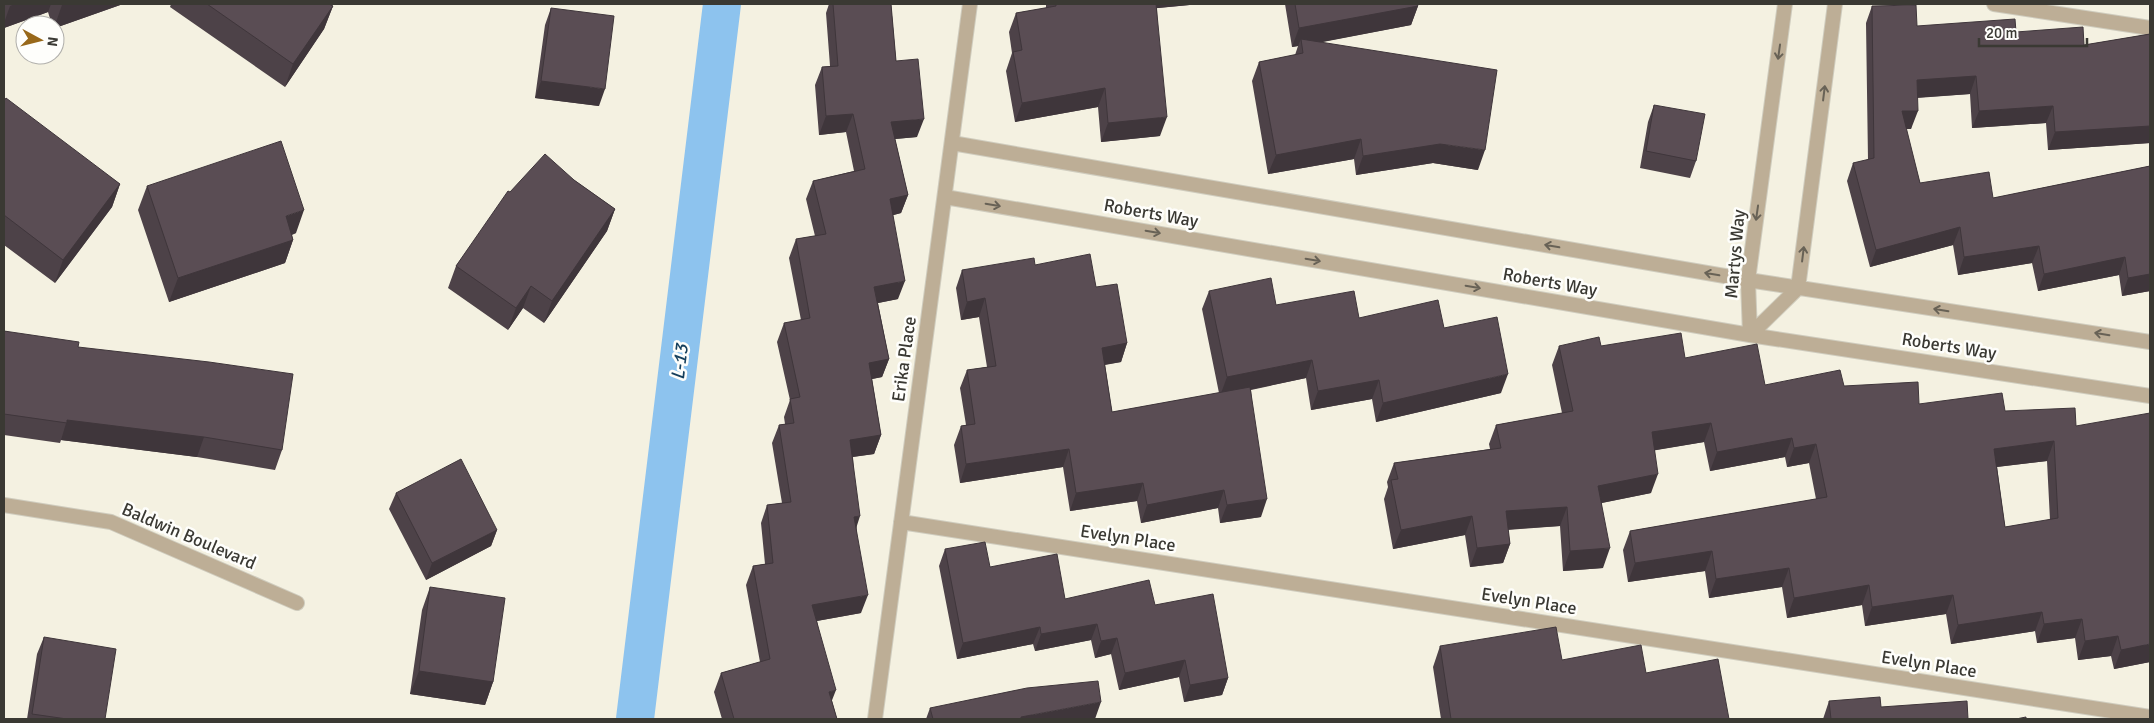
<svg xmlns="http://www.w3.org/2000/svg" width="2154" height="723" font-family="Signika,sans-serif">
  <rect width="100%" height="100%" fill="#f4f1e1"/>
  <g fill="none" stroke-linecap="round" stroke-linejoin="round">
    <path stroke="#8dc3ee" stroke-width="38" d="M635,719l87,-715"/>
    <defs>
      <path id="minor" d="M1994,4l156,24
        M952,143l796,137 402,62
        M945,197l805,138 400,61
        M1750,335l48,-47 37,-284
        M1750,335l-2,-55 37,-276
        M4,505l107,17 186,81
        M901,522l1249,195
        M875,719l95,-715"/>
    </defs>
    <use href="#minor" stroke="#cfccbe" stroke-width="16"/>
    <use href="#minor" stroke="#bdae96" stroke-width="14"/>
  </g>
  <path fill="#4d4248" fill-rule="evenodd" d="M4,4h119l-68,24v-3h-3l-4,-13 -44,16z
    M171,4h158l4,2 -9,23 -39,58 -115,-80z
    M829,4h62l5,57 21,76 -22,2 13,56 -7,18 -8,2 5,84 -20,4 11,56 -7,18 -10,2 9,56 -7,19 -21,3 8,156 -44,8 15,80 5,18h-115l-8,-27 7,-19 39,-11 -14,-77 7,-19 12,-2 -4,-41 6,-18 15,-2 -10,-60 7,-18 6,-1 -1,-7 6,-17 -13,-58 7,-19 17,-3 -12,-62 7,-19 19,-3 -9,-37 7,-18 41,-10 -8,-39 -27,3 -4,-50 7,-18 8,-1 -4,-53z
    M1046,4h154l-43,4 3,128 -59,6 -3,-35 -83,15 -9,-51 6,-18 -3,-21 7,-19 30,-5z
    M1285,4h132l1,2 -7,19 -90,17 157,128 -45,-7 -77,12 -2,-16 -86,15 -16,-93 7,-19 36,-7 3,-9 -6,1z
    M1872,6l45,20 99,6 68,13 66,-11v109l-102,7 -2,-27 -74,5 -2,-34 -53,4 -6,31h-5l14,54 73,15 157,-32v125l-28,5 -3,-21 -81,16 -6,-28 -74,12 -5,-30 -83,22 -23,-86 6,-18 15,-3 -2,-137z
    M551,8l48,98 -64,-8 10,-73z
    M4,101l116,83 -8,23 -57,76 -51,-38z
    M1654,105l42,56 -6,17 -50,-10 8,-46z
    M574,180l41,29 -8,22 -63,92 -21,-15 -15,22 -60,-42 8,-22 54,-74z
    M147,186l149,47 -4,2 1,5 -8,23 -116,39 -31,-92z
    M1035,265l61,22 31,56 -6,19 -16,3 7,47 107,-19 -17,-84 7,-18 67,14 83,13 85,10 57,65 -125,29 -4,-23 -61,11 -5,-32 -55,12 10,127 -41,6 -2,-15 -77,15 -4,-22 -67,10 -7,-44 -103,16 -6,-38 7,-19 5,-1 -6,-37 7,-18 20,-3 -8,-50 -18,3 -5,-32 6,-18z
    M4,331l74,16 204,103 -7,20 -78,-13 -136,-17 -1,3 -56,-8z
    M1559,346h42l84,12 80,27 79,1 75,18 86,7 71,15 74,236 -36,7 -3,-13 -33,4 -3,-22 -38,5 -2,-12 -84,13 -5,-30 -81,12 -3,-21 -75,13 -5,-31 -73,11 -4,-27 -77,11 -5,-32 7,-19 186,-32 -7,-36 -22,4 -2,-10 -75,14 -6,-29 -49,8 -4,43 -49,10 1,65 -40,3 -3,-45 -52,4 2,14 -7,19 -33,4 -5,-32 -72,14 -9,-50 4,-12 -1,-5 7,-19 96,-14 -1,-5 7,-19 66,-12 -10,-48zM2047,461l3,59 -45,7 -8,-60z
    M396,493l101,37 -6,16 -65,34 -37,-71z
    M945,549l45,18 75,32 90,6 73,73 -6,17 -38,7 -5,-25 -60,13 -8,-36 -16,4 -4,-18 -56,11 -2,-7 -76,15 -18,-93z
    M430,587l63,95 -8,23 -75,-11 12,-84z
    M44,637l61,82h-78l10,-65z
    M1440,646l122,14 84,13 83,46h-288l-8,-52z
    M1829,701l52,6 87,12h-145z
    M930,708l165,11h-169z"/>
  <path fill="#3f363b" d="M15,4h36l-3,8 -44,16v-5l6,-17z
    M67,4h56l-68,24v-3l7,-20z
    M1150,4h50l-52,5z
    M333,6l-9,23 -39,58 8,-23z
    M1418,6l-7,19 -109,21 -1,-7 -3,7 -6,1 7,-19z
    M1976,76l-6,18 -59,4 6,-18z
    M541,81l64,8 -6,17 -64,-8z
    M1105,88l-7,19 -83,15 7,-19z
    M2053,106l-7,17 -74,5 7,-17z
    M1902,111h16l-7,18h-16z
    M853,114l-7,18 -27,3 7,-19z
    M1167,117l-7,19 -59,6 7,-19z
    M924,119l-7,18 -33,3 7,-18z
    M2150,126v17l-102,7 7,-18z
    M1361,139l-7,20 -86,15 8,-19z
    M1440,144l45,6 -7,20 -45,-7 -77,12 7,-19z
    M120,184l-8,23 -57,76 8,-23z
    M908,195l-7,18 -18,5 7,-19z
    M615,209l-8,22 -63,92 8,-22z
    M304,210l-8,23 -18,6 8,-23z
    M1960,227l-7,18 -83,22 6,-17z
    M293,240l-8,23 -116,39 9,-24z
    M2039,246l-7,17 -74,12 6,-18z
    M2125,257l-6,18 -81,16 6,-17z
    M2150,274v17l-28,5 6,-18z
    M905,281l-7,18 -30,6 6,-18z
    M531,286l-8,22 -15,22 8,-22z
    M985,298l-6,19 -18,3 6,-18z
    M1127,343l-6,19 -25,4 6,-18z
    M889,359l-7,18 -20,4 7,-18z
    M1312,360l-6,18 -86,18 7,-19z
    M1508,374l-7,19 -125,29 7,-19z
    M1379,380l-7,19 -61,11 7,-19z
    M67,420l137,17 -7,20 -136,-17z
    M1711,423l-7,19 -59,10 7,-20z
    M881,435l-7,19 -30,4 6,-18z
    M1792,438l-7,19 -75,14 7,-19z
    M2054,441l-7,20 -60,7 7,-19z
    M1816,444l-7,19 -22,4 7,-19z
    M1069,449l-6,18 -103,16 6,-19z
    M1658,474l-7,19 -60,12 7,-19z
    M1143,483l-6,18 -67,10 6,-18z
    M1224,490l-6,18 -77,15 6,-18z
    M1267,499l-6,18 -41,6 7,-18z
    M1567,507l-7,19 -61,4 7,-19z
    M860,516l-6,19v-18z
    M1472,516l-7,19 -72,14 8,-19z
    M497,530l-6,16 -65,34 6,-17z
    M1510,544l-7,19 -33,4 7,-19z
    M1610,548l-7,20 -40,3 7,-20z
    M1712,551l-7,20 -77,11 7,-19z
    M1789,568l-7,19 -73,11 7,-19z
    M1869,585l-7,20 -75,13 7,-20z
    M868,595l-7,18 -56,10 7,-18z
    M1953,595l-7,19 -81,12 7,-19z
    M2042,612l-7,19 -84,13 7,-19z
    M2082,619l-7,19 -38,5 7,-19z
    M1097,624l-6,16 -56,11 6,-17z
    M1040,627l-7,17 -76,15 6,-16z
    M2118,636l-7,20 -33,4 7,-19z
    M1117,638l-6,16 -16,4 6,-17z
    M2150,644v18l-36,7 7,-19z
    M1185,660l-6,17 -60,13 6,-17z
    M419,671l74,11 -8,23 -75,-11z
    M1228,678l-6,17 -38,7 6,-17z
    M836,690l-7,18v-16z
    M1101,702l-6,17h-75l1,-2z"/>
  <path fill="#5a4d54" stroke="#3f363b" fill-rule="evenodd" d="M207,4h122l4,2 -40,58z
    M833,4h58l5,57 22,-2 6,60 -33,3 17,73 -18,4 15,82 -31,6 15,72 -20,4 12,72 -31,5 10,76 -6,1 14,78 -56,10 24,85 -7,2 8,27h-103l-13,-46 49,-14 -17,-93 20,-3 -6,-58 24,-3 -12,-77 15,-2 -4,-24 10,-2 -16,-74 26,-5 -14,-79 30,-5 -13,-53 52,-12 -12,-55 -27,2 -4,-49 16,-1z
    M1056,4h100l11,113 -59,6 -3,-35 -83,15 -9,-51 9,-2 -6,-37 40,-7z
    M1295,4h122l1,2 -119,22z
    M1916,5l1,21 98,-7 1,13 67,-5 1,18 66,-11v92l-95,6 -2,-26 -74,5 -3,-35 -59,4 1,31h-16l18,72 69,-11 4,26 157,-32v108l-22,4 -3,-21 -81,17 -5,-28 -75,11 -4,-30 -84,23 -23,-87 21,-5 -2,-152z
    M551,8l63,8 -9,73 -64,-8z
    M1301,39l196,31 -12,80 -45,-6 -77,12 -2,-17 -85,16 -17,-93 44,-9z
    M6,98l114,86 -57,76 -59,-45v-114z
    M1654,105l51,9 -9,47 -50,-10z
    M281,141l23,69 -18,6 7,24 -115,38 -31,-92z
    M545,154l29,26 41,29 -63,92 -21,-15 -15,22 -60,-42 52,-75 2,1z
    M1090,254l6,33 21,-3 10,59 -25,5 10,64 138,-25 17,112 -40,6 -3,-15 -77,15 -4,-22 -67,10 -7,-44 -103,15 -5,-38 14,-2 -8,-54 29,-4 -11,-68 -18,4 -5,-32 72,-12 1,7z
    M1271,278l5,27 78,-14 5,27 79,-18 6,28 53,-11 11,57 -125,29 -4,-23 -61,11 -6,-31 -85,17 -18,-86z
    M4,331l75,11 -1,5 131,15 84,12 -11,76 -78,-13 -137,-17v3l-63,-9z
    M1681,333l4,25 72,-14 8,41 75,-15 4,16 74,-4 1,22 83,-11 3,18 70,-3 1,18 74,-13v231l-29,6 -3,-14 -33,5 -3,-22 -38,5 -2,-12 -84,13 -5,-30 -81,12 -3,-22 -75,13 -5,-30 -73,11 -4,-28 -77,12 -5,-32 197,-34 -11,-53 -22,4 -2,-10 -75,14 -6,-29 -59,9 6,42 -60,12 12,62 -40,3 -3,-44 -61,4 4,33 -33,4 -5,-32 -71,14 -10,-50 7,-1 -4,-16 107,-15 -5,-23 77,-14 -14,-65 40,-9 2,9zM2054,441l4,77 -53,9 -11,-78z
    M461,459l36,71 -65,33 -36,-70z
    M985,542l5,25 67,-13 8,45 84,-19 6,25 58,-11 15,84 -38,7 -5,-25 -60,13 -8,-35 -16,3 -4,-17 -56,10 -1,-7 -77,16 -18,-94z
    M430,587l75,11 -12,84 -74,-11z
    M1556,627l6,33 79,-15 5,28 72,-14 11,60h-278l-11,-73z
    M44,637l72,12 -11,70h-38l-35,-5z
    M1098,681l3,21 -80,15v2h-88l-3,-11 97,-20z
    M1880,697l1,10 86,-6 1,18h-137l-2,-18z
    M2026,717v2h-10z"/>
  <defs><path id="oneway-shaft" d="M-6 0H5M1.5-3L5.5 0L1.5 3" fill="none" stroke-width="1.6" stroke-linecap="round" stroke-linejoin="round" transform="scale(1.25)"/></defs>
  <g stroke="#686256">
    <use href="#oneway-shaft" transform="translate(1779 52) rotate(98)"/>
    <use href="#oneway-shaft" transform="translate(1824 93) rotate(-83)"/>
    <use href="#oneway-shaft" transform="translate(993 205) rotate(10)"/>
    <use href="#oneway-shaft" transform="translate(1757 213) rotate(98)"/>
    <use href="#oneway-shaft" transform="translate(1153 232) rotate(10)"/>
    <use href="#oneway-shaft" transform="translate(1552 246) rotate(-170)"/>
    <use href="#oneway-shaft" transform="translate(1803 254) rotate(-83)"/>
    <use href="#oneway-shaft" transform="translate(1313 260) rotate(10)"/>
    <use href="#oneway-shaft" transform="translate(1712 274) rotate(-170)"/>
    <use href="#oneway-shaft" transform="translate(1473 287) rotate(10)"/>
    <use href="#oneway-shaft" transform="translate(1941 310) rotate(-171)"/>
    <use href="#oneway-shaft" transform="translate(2102 334) rotate(-171)"/>
  </g>
  <g text-anchor="middle" stroke-width="5" stroke-linejoin="round" paint-order="stroke">
    <g font-size="18" fill="#3a3933" stroke="#fefefb">
      <text transform="translate(1151 213) rotate(10)" y="6">Roberts Way</text>
      <text transform="translate(1735 254) rotate(-85)" y="6">Martys Way</text>
      <text transform="translate(1550 282) rotate(10)" y="6">Roberts Way</text>
      <text transform="translate(1949 346) rotate(9)" y="6">Roberts Way</text>
      <text transform="translate(904 359) rotate(-82)" y="6">Erika Place</text>
      <text transform="translate(189 536) rotate(23)" y="6">Baldwin Boulevard</text>
      <text transform="translate(1128 538) rotate(9)" y="6">Evelyn Place</text>
      <text transform="translate(1529 601) rotate(9)" y="6">Evelyn Place</text>
      <text transform="translate(1929 664) rotate(9)" y="6">Evelyn Place</text>
    </g>
    <g font-size="19" font-style="italic" fill="#153f5c" stroke="#fefefb">
      <text transform="translate(679 362) rotate(-83)" y="7">L-13</text>
    </g>
  </g>
  <rect width="2154" height="723" fill="none" stroke="#3a3933" stroke-width="10"/>
  <g transform="translate(40 40) rotate(97)"><circle r="24" fill="#fefefb" stroke="#b0afab"/>
  <path d="M0-4L9 19L0 12L-9 19Z" fill="#986819"/>
  <text y="-8" font-size="14" font-weight="bold" text-anchor="middle" fill="#3a3933">N</text>
  </g>
  <path d="M1979 38v8h108v-8" fill="none" stroke="#3a3933" stroke-width="2.5"/>
  <text x="1986" y="38" font-size="15" fill="#3a3933" stroke="#fefefb" stroke-width="4" paint-order="stroke">20 m</text>
</svg>
